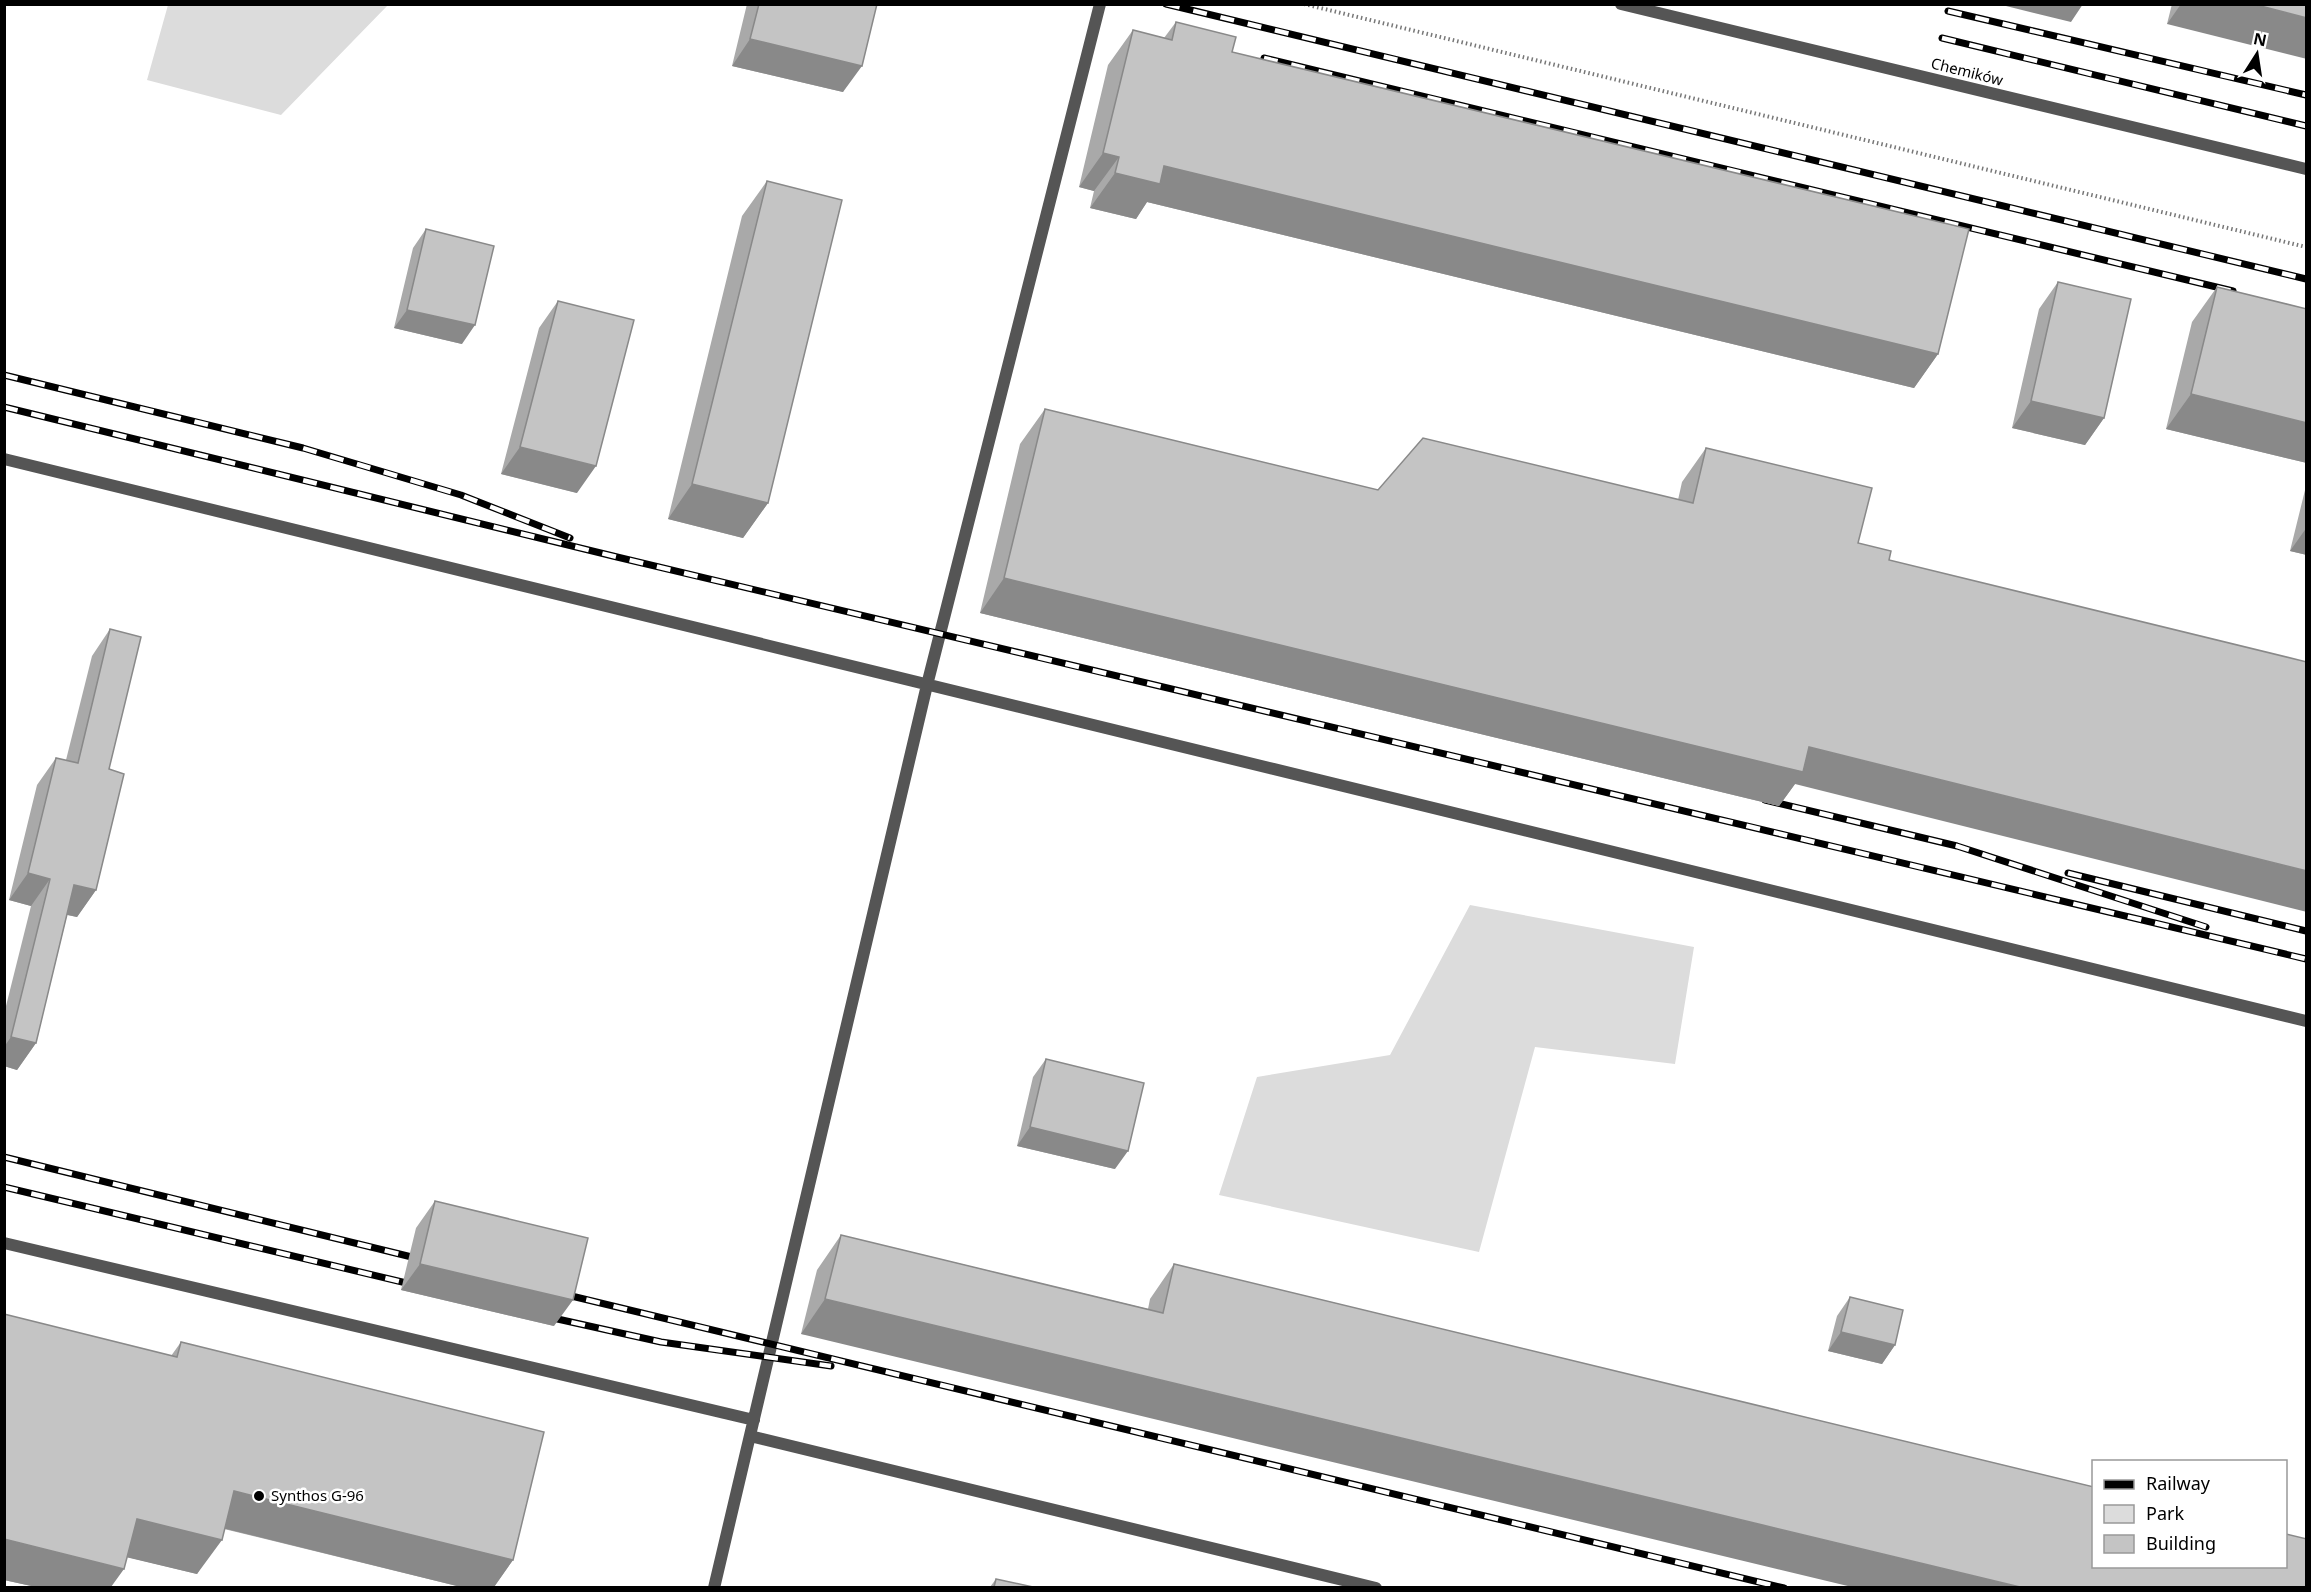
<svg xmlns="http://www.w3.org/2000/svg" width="2311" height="1592" font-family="'Noto Sans',sans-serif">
  <rect width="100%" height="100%" fill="#fff"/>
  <path fill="#dcdcdc" d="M168,5v-1l220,1 -107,110 -134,-35z
    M1470,905l224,42 -19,117 -140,-17 -56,205 -260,-57 38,-118 133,-22z"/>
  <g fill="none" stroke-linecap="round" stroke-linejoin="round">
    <path stroke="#777" stroke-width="4" stroke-dasharray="1.5 3" stroke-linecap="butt" d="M1304,4l1002,243"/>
    <path stroke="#555" stroke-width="12" d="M1621,4l685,165
      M4,459l2302,562
      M4,1243l750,177
      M750,1436l626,152
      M714,1588l213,-903 173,-681"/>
    <defs>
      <path id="rail" d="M1166,4l1140,275
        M1948,11l358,84
        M1942,38l364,88
        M1264,58l969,233
        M4,375l299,73 158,47 109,43
        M4,407l613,150 1689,402
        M1765,800l192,46 249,81
        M2068,873l238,58
        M4,1157l420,103
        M4,1187l415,99
        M559,1293l1225,295
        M544,1316l117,26 170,24"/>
    </defs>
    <use href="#rail" stroke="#000" stroke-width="7"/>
    <use href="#rail" stroke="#fff" stroke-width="4.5" stroke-dasharray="14" stroke-linecap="butt"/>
  </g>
  <path fill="#a9a9a9" d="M747,4h130l-34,88 -111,-26z
    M2172,4h135l-140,20z
    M1176,22l56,30 706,302 -24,34 -767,-186 -11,17 -46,-11 4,-17 -15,-4 29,-122 25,-35 31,8z
    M767,181l1,322 -25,35 -75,-19 74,-303z
    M426,229l36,115 -68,-16 19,-80z
    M2058,282l46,136 -19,27 -73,-17 27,-119z
    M2217,287l90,22v154l-141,-34 26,-107z
    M558,301l19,192 -76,-19 38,-146z
    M1045,409l333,81 300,10 4,-18 24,-34 89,336 -16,22 -799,-193 40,-169z
    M2307,482v73l-17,-4z
    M110,629l-1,140 -13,121 -19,27 -10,-2 -31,128 -19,27 -13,-4v-52l27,-108 -22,-6 28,-115 19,-27 10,2 26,-104z
    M1046,1059l69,110 -98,-23 16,-69z
    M435,1201l119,125 -153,-36 15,-62z
    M841,1235l307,74 2,-10 24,-35 920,223 -1293,-153 16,-64z
    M1850,1297l45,48 -13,19 -54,-13 9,-35z
    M4,1314l167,42 10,-14 332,218 -19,27h-33l-237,-58 -27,45 -70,-17 -91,30 -32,-7z
    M996,1579l37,8h-43z"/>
  <path fill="#898989" d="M1998,4h85l-12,18z
    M2181,4h72l54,14v41l-140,-35z
    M750,39l112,27 -19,26 -111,-26z
    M1103,153l16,4 -25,34 -15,-4z
    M1164,166l774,188 -24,34 -767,-186 -11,17 -46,-11 25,-35z
    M407,310l68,15 -13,19 -68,-16z
    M2191,394l116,29v40l-141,-34z
    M2031,401l73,17 -19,27 -73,-17z
    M520,447l76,19 -19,27 -76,-19z
    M692,484l76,19 -25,35 -75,-19z
    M2307,527v28l-17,-4z
    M1004,578l805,169 498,124v41l-512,-128 -16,22 -799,-193z
    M28,873l22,6 -19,27 -22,-6z
    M74,885l22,5 -19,27 -22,-5z
    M11,1037l25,6 -19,27 -13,-4v-19z
    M1030,1127l98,24 -13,18 -98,-23z
    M420,1264l153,36 -19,26 -153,-36z
    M825,1299l1195,288h-168l-1051,-253z
    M1841,1332l54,13 -13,19 -54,-13z
    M234,1491l279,69 -19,27h-33l-251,-62z
    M137,1519l85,21 -25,34 -84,-20z
    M4,1539l120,30 -13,18h-75l-32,-7z"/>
  <path fill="#c4c4c4" stroke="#898989" stroke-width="1.5" d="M759,4h118l-15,62 -112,-27z
    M2253,4h54v14z
    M1176,22l60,15 -4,15 737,177 -31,125 -774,-188 -4,18 -45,-11 4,-16 -16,-4 30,-123 39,10z
    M767,181l75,19 -74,303 -76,-19z
    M426,229l68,17 -19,79 -68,-15z
    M2058,282l73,17 -27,119 -73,-17z
    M2217,287l90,22v114l-116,-29z
    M558,301l76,19 -38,146 -76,-19z
    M1045,409l333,81 45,-52 270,65 13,-55 166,40 -14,55 33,8 -2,9 418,102v209l-498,-124 -6,25 -799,-194z
    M110,629l31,8 -32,132 15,5 -28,116 -22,-5 -38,158 -25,-6 39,-158 -22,-6 28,-115 22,5z
    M1046,1059l98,24 -16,68 -98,-24z
    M435,1201l153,37 -15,62 -153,-36z
    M841,1235l322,78 11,-49 920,223v79h192v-32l21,5v48h-287l-1195,-288z
    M1850,1297l53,13 -8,35 -54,-13z
    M4,1314l173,43 4,-15 363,90 -31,128 -279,-69 -12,49 -85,-21 -13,50 -120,-30z
    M996,1579l37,8h-39z"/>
  <circle fill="#000" stroke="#fff" stroke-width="2" cx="259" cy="1496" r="6"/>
  <g text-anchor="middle" stroke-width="5" stroke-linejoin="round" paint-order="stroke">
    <g font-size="15" fill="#000" stroke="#fff">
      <text transform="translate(1967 72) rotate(14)" y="5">Chemików</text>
    </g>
    <g font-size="15" fill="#000" stroke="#fff" text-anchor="start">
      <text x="271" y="1501">Synthos G-96</text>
    </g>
  </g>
  <rect width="2311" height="1592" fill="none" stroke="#000000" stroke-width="12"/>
  <rect x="2092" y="1460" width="195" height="108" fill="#ffffff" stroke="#999999" stroke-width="1.5"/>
  <rect x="2104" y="1480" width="30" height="9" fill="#000000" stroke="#999999" stroke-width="1.5"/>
  <text x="2146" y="1490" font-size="18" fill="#000000">Railway</text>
  <rect x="2104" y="1505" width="30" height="18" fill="#dcdcdc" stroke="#999999" stroke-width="1.5"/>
  <text x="2146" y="1520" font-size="18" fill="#000000">Park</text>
  <rect x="2104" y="1535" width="30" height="18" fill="#c4c4c4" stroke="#999999" stroke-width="1.5"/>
  <text x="2146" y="1550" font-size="18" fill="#000000">Building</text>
  <g transform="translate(2257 54) rotate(12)" stroke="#ffffff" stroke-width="4.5" paint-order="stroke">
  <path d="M0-4.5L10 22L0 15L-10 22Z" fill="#000000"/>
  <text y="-9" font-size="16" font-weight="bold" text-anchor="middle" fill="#000000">N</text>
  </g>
</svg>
